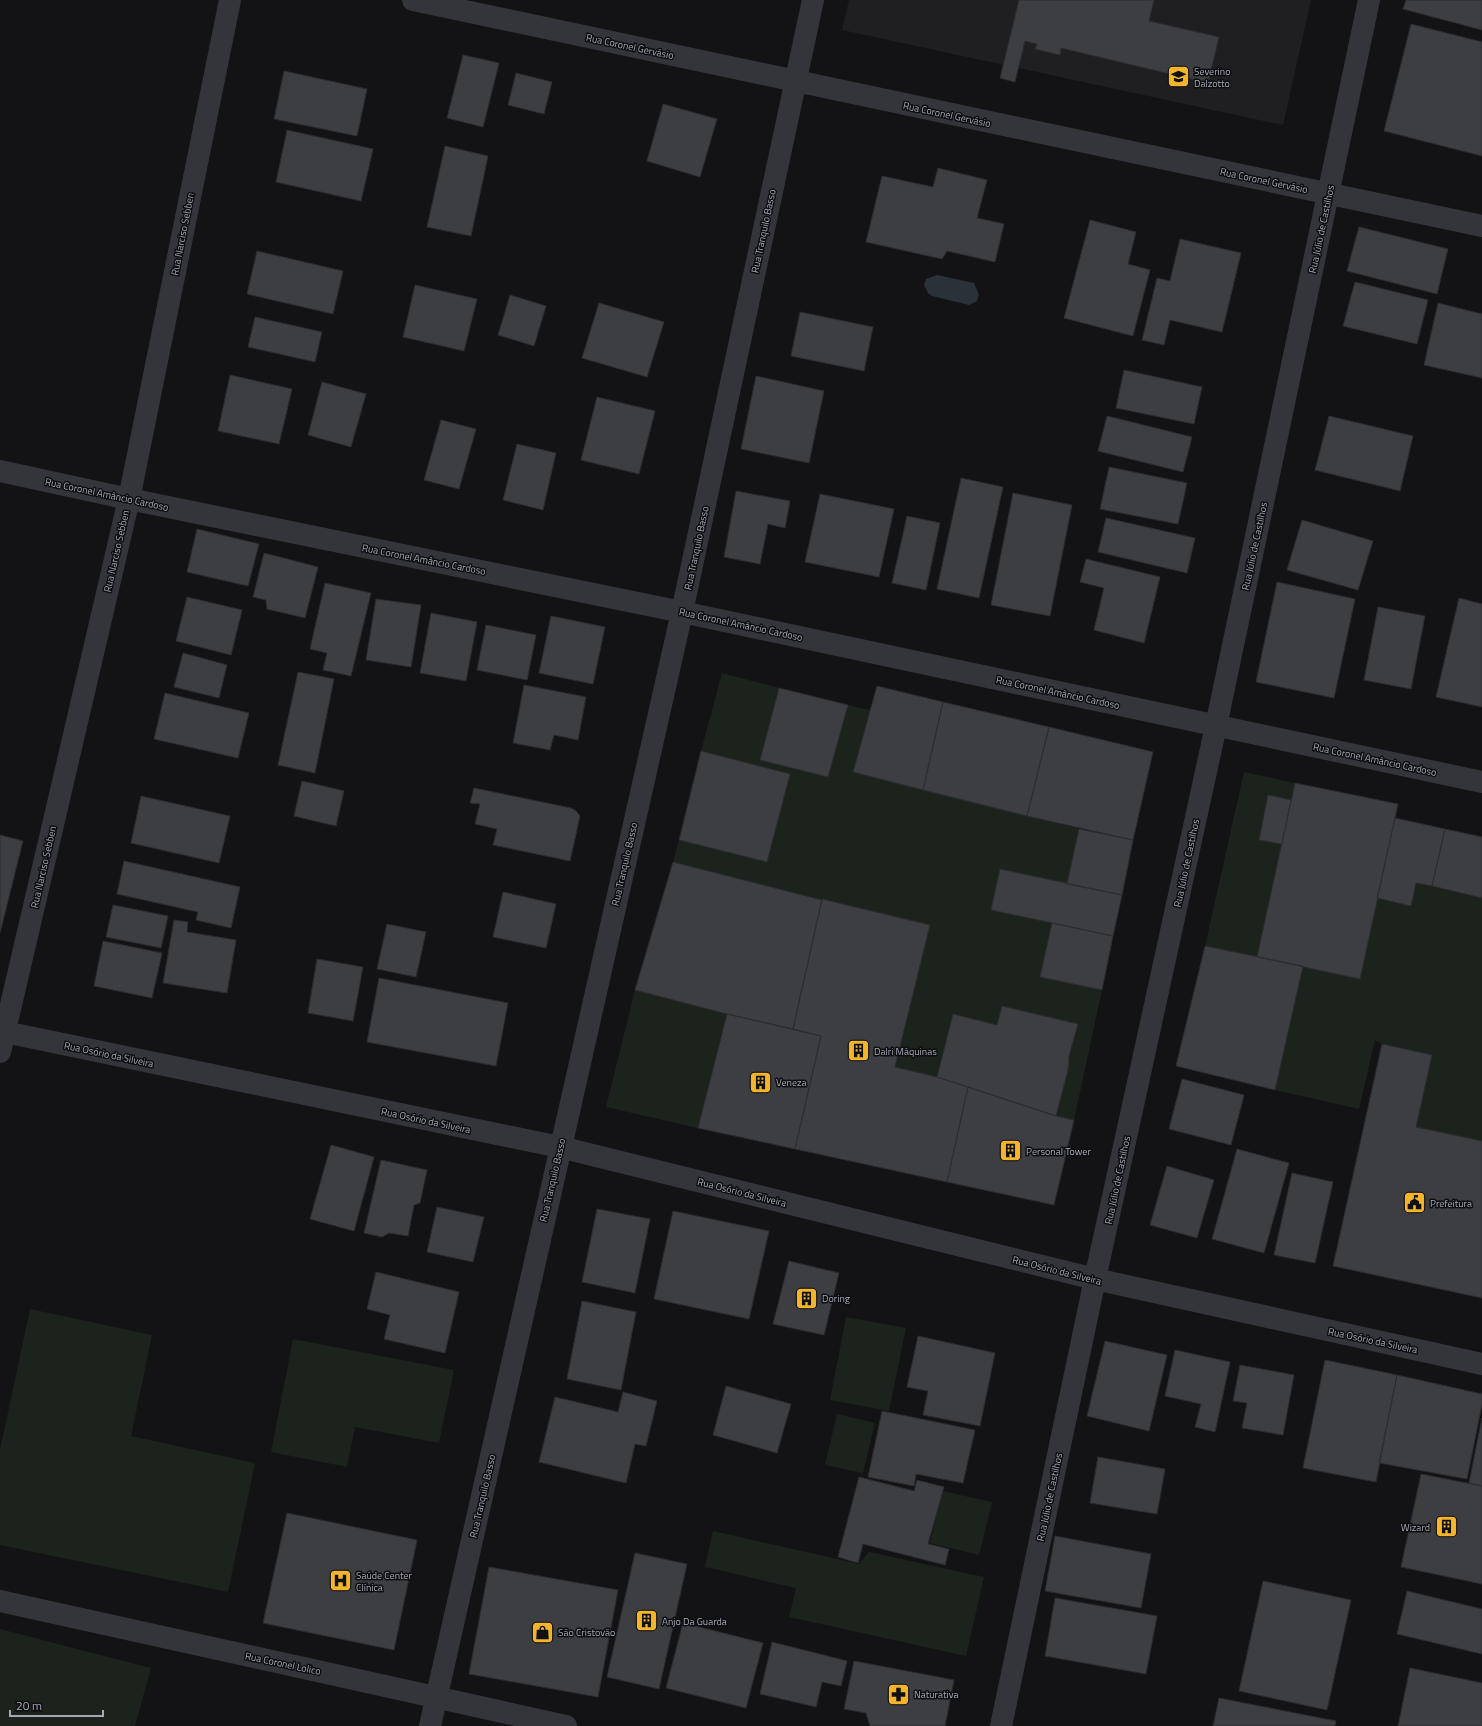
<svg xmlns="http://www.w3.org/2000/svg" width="1482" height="1726" font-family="'Titillium Web',sans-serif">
  <rect width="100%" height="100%" fill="#131315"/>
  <path fill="#1f1f22" d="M849,0h462l-28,125 -441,-95z"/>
  <path fill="#1b231c" d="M722,673l57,15 -19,72 68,17 20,-72 22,5 -17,62 226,57 -12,55 -76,26 61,13 -11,54 61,13 -28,130 -18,-4 21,-92 -75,-18 -5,19 -44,-11 -16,63 -42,-10 35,-142 -107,-26 -1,1 -149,-38 6,-22 88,22 23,-88 -89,-23z
    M1244,772l51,11 -4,17 -23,-4 -9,44 23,4 -25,113 -52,-11z
    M1416,883l66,15v243l-66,-14 16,-71 -50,-12 -7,-4 -16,69 -84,-19 28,-124 74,-68 34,8z
    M635,990l92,24 -29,114 -92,-21z
    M30,1309l122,26 -21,101 124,27 -27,129 -228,-47v-95z
    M846,1317l60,11 -17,83 -59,-11z
    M293,1339l161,31 -15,73 -84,-16 -8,40 -76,-15z
    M837,1414l38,9 -12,50 -38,-8z
    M942,1491l50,11 -13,53 -49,-12z
    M713,1531l146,33 10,-12 115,25 -18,79 -177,-39 7,-29 -91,-21z
    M0,1629l151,39 -16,58h-135z"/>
  <path fill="#293239" d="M937,275l37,8 5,12 -2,6 -8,4 -37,-9 -4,-3 -4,-8 2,-6z"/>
  <path fill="#3d3e42" stroke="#2d2d31" d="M1019,0h135l-5,21 70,16 -11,46 -147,-35 -1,7 -25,-6 2,-5 -12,-3 -10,41 -15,-4z
    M1406,0h76v30l-79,-21z
    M1411,24l71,18v114l-98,-25z
    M463,55l36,8 -16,64 -36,-9z
    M284,71l83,18 -10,47 -83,-17z
    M516,73l36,9 -8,32 -36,-9z
    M663,104l54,15 -17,58 -53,-16z
    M287,130l86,19 -12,52 -85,-19z
    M445,146l43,10 -17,80 -44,-9z
    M938,168l49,12 -10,38 27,6 -9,38 -48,-11 -5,8 -76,-17 16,-66 51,11z
    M1090,220l46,12 -8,32 22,6 -17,66 -69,-18z
    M1359,227l89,22 -11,45 -90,-23z
    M1180,239l61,14 -19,79 -52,-12 -6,25 -22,-5 15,-62 13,3z
    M257,251l86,20 -10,43 -86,-20z
    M1355,282l73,18 -11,44 -74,-18z
    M415,285l62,14 -13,52 -61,-14z
    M510,295l36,11 -12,40 -36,-11z
    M599,303l65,19 -17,55 -65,-19z
    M1438,303l44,11v64l-58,-13z
    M800,312l73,15 -9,44 -73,-15z
    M255,317l67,15 -7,30 -67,-15z
    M1124,370l78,17 -8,37 -78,-16z
    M230,375l62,14 -13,55 -61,-13z
    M756,376l68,15 -15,72 -68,-14z
    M322,382l44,12 -15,53 -43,-12z
    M597,397l58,14 -16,63 -58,-14z
    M1107,416l85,21 -9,35 -85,-21z
    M1329,416l84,20 -13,55 -85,-21z
    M441,420l35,9 -17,60 -35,-9z
    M517,444l39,9 -13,57 -40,-10z
    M1109,467l78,16 -9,41 -78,-15z
    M961,478l42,9 -24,111 -42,-9z
    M736,491l54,10 -5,27 -17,-4 -8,40 -36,-7z
    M1013,493l59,12 -22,111 -59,-11z
    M820,494l74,15 -15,68 -74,-15z
    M907,516l33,7 -14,67 -34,-7z
    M1106,518l89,20 -8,35 -89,-21z
    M1302,520l71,21 -15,49 -71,-20z
    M197,529l62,15 -11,42 -61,-14z
    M264,553l54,14 -13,51 -38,-9 -1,-9 -13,-3z
    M1086,559l74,18 -16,66 -50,-13 10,-42 -24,-6z
    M1277,582l78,17 -21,99 -78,-16z
    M325,583l46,10 -20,83 -28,-6 4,-17 -17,-4z
    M187,597l55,13 -11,45 -55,-14z
    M1459,598l23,6v103l-46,-10z
    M376,599l45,6 -10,62 -45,-7z
    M1378,607l47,9 -14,73 -47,-9z
    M431,613l46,9 -11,59 -46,-8z
    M551,616l54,11 -12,57 -54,-11z
    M486,625l50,10 -9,45 -50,-10z
    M183,653l44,12 -8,33 -45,-11z
    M298,672l36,7 -19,94 -37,-8z
    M524,685l62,12 -8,43 -24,-5 -4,15 -37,-7z
    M877,686l66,16 -20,88 -70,-18z
    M779,688l69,17 -20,72 -68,-17z
    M165,693l84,20 -11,45 -84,-19z
    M943,702l106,25 -22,89 -104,-26z
    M1049,727l104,25 -20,88 -106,-24z
    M701,751l89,23 -23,88 -88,-22z
    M302,781l42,10 -8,35 -42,-10z
    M1295,783l103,21 -38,175 -103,-22z
    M474,788l97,20 5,3 4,5 -10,45 -77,-16 4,-16 -22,-5 5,-20 -10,-1z
    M1268,795l23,5 -9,44 -23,-4z
    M141,796l89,20 -11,47 -88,-20z
    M1395,818l50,11 -13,57 -16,-3 -5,23 -34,-8z
    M1079,829l54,11 -11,55 -55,-11z
    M1445,829l37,8v61l-50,-12z
    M0,835l23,6 -23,92z
    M124,861l116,26 -9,41 -35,-8 2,-8 -81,-18z
    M673,862l149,38 -29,129 -66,-15 -92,-24z
    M1000,869l122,26 -9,41 -122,-26z
    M503,892l53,12 -10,44 -53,-11z
    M822,899l108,26 -35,142 42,10 31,10 -21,95 -152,-33 26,-113 -28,-7z
    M113,905l55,11 -7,32 -55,-11z
    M174,920l14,2 -1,10 49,8 -9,53 -64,-10z
    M1052,923l61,13 -11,54 -62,-13z
    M387,924l39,8 -10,45 -39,-8z
    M103,941l59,12 -10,45 -58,-12z
    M1205,946l98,20 -28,124 -99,-24z
    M317,959l46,8 -10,54 -45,-8z
    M379,978l129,25 -12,63 -129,-24z
    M1002,1006l76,18 -9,32 -1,14 -12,46 -119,-39 16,-63 44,11z
    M727,1014l94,22 -26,113 -97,-21z
    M1382,1044l50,11 -16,72 66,14v157l-149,-32z
    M1182,1079l62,16 -13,50 -62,-16z
    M968,1087l88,29 18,4 -20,85 -107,-23z
    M331,1145l43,12 -20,74 -44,-12z
    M1237,1149l52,14 -25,90 -52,-14z
    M381,1160l46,10 -7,33 -6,2 -6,31 -19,-3 -7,4 -18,-4z
    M1167,1166l47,14 -17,58 -47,-13z
    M1292,1173l41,9 -18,81 -41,-8z
    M437,1207l47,10 -11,45 -46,-10z
    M597,1209l53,10 -15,74 -53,-11z
    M673,1211l96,20 -20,88 -95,-20z
    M789,1261l50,12 -15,62 -51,-11z
    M376,1272l83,20 -14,61 -61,-14 6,-24 -23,-6z
    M582,1301l54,11 -15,78 -54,-11z
    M918,1336l77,17 -15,73 -57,-11 5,-24 -21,-4z
    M1105,1341l62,14 -18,76 -62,-15z
    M1175,1350l55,12 -15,70 -20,-5 6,-23 -36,-8z
    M1325,1360l72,15 -21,107 -73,-14z
    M1240,1365l54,10 -11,60 -41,-7 5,-25 -14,-2z
    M1397,1375l85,19v10l-15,75 -88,-16z
    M726,1386l65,18 -14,49 -64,-18z
    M623,1392l34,9 -11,45 -11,-2 -9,39 -87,-21 16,-65 63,15z
    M882,1411l93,19 -12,53 -47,-9 -2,12 -46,-9z
    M1482,1418v68l-13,-3z
    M1098,1457l67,12 -8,45 -67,-11z
    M1421,1474l61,12v98l-81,-17z
    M859,1477l55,14 3,-11 27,7 -16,57 21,5 -4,16 -82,-21 -5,19 -20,-6z
    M287,1513l130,27 -23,110 -131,-27z
    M1055,1536l96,18 -10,54 -96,-17z
    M635,1553l52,11 -28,125 -52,-12z
    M489,1567l129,23 -20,107 -129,-23z
    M1263,1581l88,19 -24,110 -88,-19z
    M1407,1591l75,18v45l-85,-20z
    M1055,1598l102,18 -11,58 -101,-18z
    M683,1623l80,20 -17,65 -80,-20z
    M772,1642l75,19 -6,25 -19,-4 -6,25 -56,-13z
    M854,1661l100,19 -9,46h-75l-4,-13 -22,-4z
    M1410,1668l72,15v43h-84z
    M1219,1698l117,23 -1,5h-122z"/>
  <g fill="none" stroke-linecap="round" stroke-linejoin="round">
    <path stroke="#34353a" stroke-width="22" d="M413,0l1069,226
      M0,471l129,28 553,113 800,170
      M0,1031l560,116 535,132 387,85
      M0,1052l129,-553 101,-499
      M0,1601l566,125
      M430,1726l252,-1114 131,-612
      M1001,1726l94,-447 121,-553 153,-726"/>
  </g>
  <defs>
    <symbol id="school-square" viewBox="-11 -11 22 22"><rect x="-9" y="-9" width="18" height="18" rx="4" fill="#f5b52b" stroke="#0e0e10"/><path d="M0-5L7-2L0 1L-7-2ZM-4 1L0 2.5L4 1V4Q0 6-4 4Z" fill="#111"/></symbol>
    <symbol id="building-square" viewBox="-11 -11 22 22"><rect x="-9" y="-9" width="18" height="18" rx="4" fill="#f5b52b" stroke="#0e0e10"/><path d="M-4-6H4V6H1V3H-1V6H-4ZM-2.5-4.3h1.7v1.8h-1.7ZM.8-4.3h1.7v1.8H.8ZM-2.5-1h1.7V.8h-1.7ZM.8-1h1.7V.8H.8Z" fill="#111"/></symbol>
    <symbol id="civic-square" viewBox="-11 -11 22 22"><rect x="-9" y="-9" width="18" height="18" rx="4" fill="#f5b52b" stroke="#0e0e10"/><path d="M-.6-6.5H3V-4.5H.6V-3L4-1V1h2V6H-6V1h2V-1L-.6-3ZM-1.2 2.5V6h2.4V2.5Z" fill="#111"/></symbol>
    <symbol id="hospital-square" viewBox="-11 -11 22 22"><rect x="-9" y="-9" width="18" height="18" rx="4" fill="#f5b52b" stroke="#0e0e10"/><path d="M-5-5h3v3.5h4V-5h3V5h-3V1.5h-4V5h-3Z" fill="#111"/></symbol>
    <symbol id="shop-square" viewBox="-11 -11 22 22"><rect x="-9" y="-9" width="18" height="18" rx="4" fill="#f5b52b" stroke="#0e0e10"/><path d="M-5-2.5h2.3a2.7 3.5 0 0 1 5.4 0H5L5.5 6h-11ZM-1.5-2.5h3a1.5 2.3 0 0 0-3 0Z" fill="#111"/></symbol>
    <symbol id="pharmacy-square" viewBox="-11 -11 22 22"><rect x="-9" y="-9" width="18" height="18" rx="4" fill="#f5b52b" stroke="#0e0e10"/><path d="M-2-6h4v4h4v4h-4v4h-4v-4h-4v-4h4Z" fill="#111"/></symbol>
  </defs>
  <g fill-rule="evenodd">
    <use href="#school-square" x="1166" y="64" width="25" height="25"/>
    <use href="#building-square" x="846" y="1038" width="25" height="25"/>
    <use href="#building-square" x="748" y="1070" width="25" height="25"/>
    <use href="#building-square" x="998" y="1138" width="25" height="25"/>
    <use href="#civic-square" x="1402" y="1190" width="25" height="25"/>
    <use href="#building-square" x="794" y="1286" width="25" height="25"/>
    <use href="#building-square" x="1434" y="1514" width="25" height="25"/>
    <use href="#hospital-square" x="328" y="1568" width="25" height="25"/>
    <use href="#building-square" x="634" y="1608" width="25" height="25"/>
    <use href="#shop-square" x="530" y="1620" width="25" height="25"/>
    <use href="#pharmacy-square" x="886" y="1682" width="25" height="25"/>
  </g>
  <g text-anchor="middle" stroke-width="3" stroke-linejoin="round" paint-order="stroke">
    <g font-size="10" fill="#a4a9b5" stroke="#0e0e10">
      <text transform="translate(630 46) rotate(12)" y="4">Rua Coronel Gervásio</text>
      <text transform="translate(947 114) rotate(12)" y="4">Rua Coronel Gervásio</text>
      <text transform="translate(1264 180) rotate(12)" y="4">Rua Coronel Gervásio</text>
      <text transform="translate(1321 229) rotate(-78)" y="4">Rua Júlio de Castilhos</text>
      <text transform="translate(763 231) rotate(-78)" y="4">Rua Tranquilo Basso</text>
      <text transform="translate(182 234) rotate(-79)" y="4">Rua Narciso Sebben</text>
      <text transform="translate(107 494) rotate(12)" y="4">Rua Coronel Amâncio Cardoso</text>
      <text transform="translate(1254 546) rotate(-78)" y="4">Rua Júlio de Castilhos</text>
      <text transform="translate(696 548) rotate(-78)" y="4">Rua Tranquilo Basso</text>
      <text transform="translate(116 551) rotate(-77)" y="4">Rua Narciso Sebben</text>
      <text transform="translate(424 559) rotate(11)" y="4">Rua Coronel Amâncio Cardoso</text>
      <text transform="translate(741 624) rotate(12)" y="4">Rua Coronel Amâncio Cardoso</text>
      <text transform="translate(1058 692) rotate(12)" y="4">Rua Coronel Amâncio Cardoso</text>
      <text transform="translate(1375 759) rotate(12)" y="4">Rua Coronel Amâncio Cardoso</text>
      <text transform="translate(1186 863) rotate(-78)" y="4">Rua Júlio de Castilhos</text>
      <text transform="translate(624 864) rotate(-77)" y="4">Rua Tranquilo Basso</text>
      <text transform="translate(43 867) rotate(-77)" y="4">Rua Narciso Sebben</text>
      <text transform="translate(109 1054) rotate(12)" y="4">Rua Osório da Silveira</text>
      <text transform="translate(426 1120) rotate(12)" y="4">Rua Osório da Silveira</text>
      <text transform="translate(552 1180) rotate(-77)" y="4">Rua Tranquilo Basso</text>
      <text transform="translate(1117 1180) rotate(-78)" y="4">Rua Júlio de Castilhos</text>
      <text transform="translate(742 1192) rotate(14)" y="4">Rua Osório da Silveira</text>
      <text transform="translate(1057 1270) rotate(14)" y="4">Rua Osório da Silveira</text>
      <text transform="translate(1373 1340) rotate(12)" y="4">Rua Osório da Silveira</text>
      <text transform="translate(482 1496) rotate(-77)" y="4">Rua Tranquilo Basso</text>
      <text transform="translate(1049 1497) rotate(-78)" y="4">Rua Júlio de Castilhos</text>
      <text transform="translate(283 1663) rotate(12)" y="4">Rua Coronel Lolico</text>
    </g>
    <g font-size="10" fill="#a4a9b5" stroke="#0e0e10" text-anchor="start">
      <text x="1194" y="75">Severino<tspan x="1194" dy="12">Dalzotto</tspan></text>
      <text x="874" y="1055">Dalri Máquinas</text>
      <text x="776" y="1086">Veneza</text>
      <text x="1026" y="1155">Personal Tower</text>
      <text x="1430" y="1207">Prefeitura</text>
      <text x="822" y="1302">Doring</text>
      <text x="1430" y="1531" text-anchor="end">Wizard</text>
      <text x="356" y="1579">Saúde Center<tspan x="356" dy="12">Clínica</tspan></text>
      <text x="662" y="1625">Anjo Da Guarda</text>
      <text x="558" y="1636">São Cristovão</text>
      <text x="914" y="1698">Naturativa</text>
    </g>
  </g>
  <path d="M10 1710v6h93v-6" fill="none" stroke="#a4a9b5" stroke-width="2"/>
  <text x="16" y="1710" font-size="12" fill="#a4a9b5" stroke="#0e0e10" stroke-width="3" paint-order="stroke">20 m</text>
</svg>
